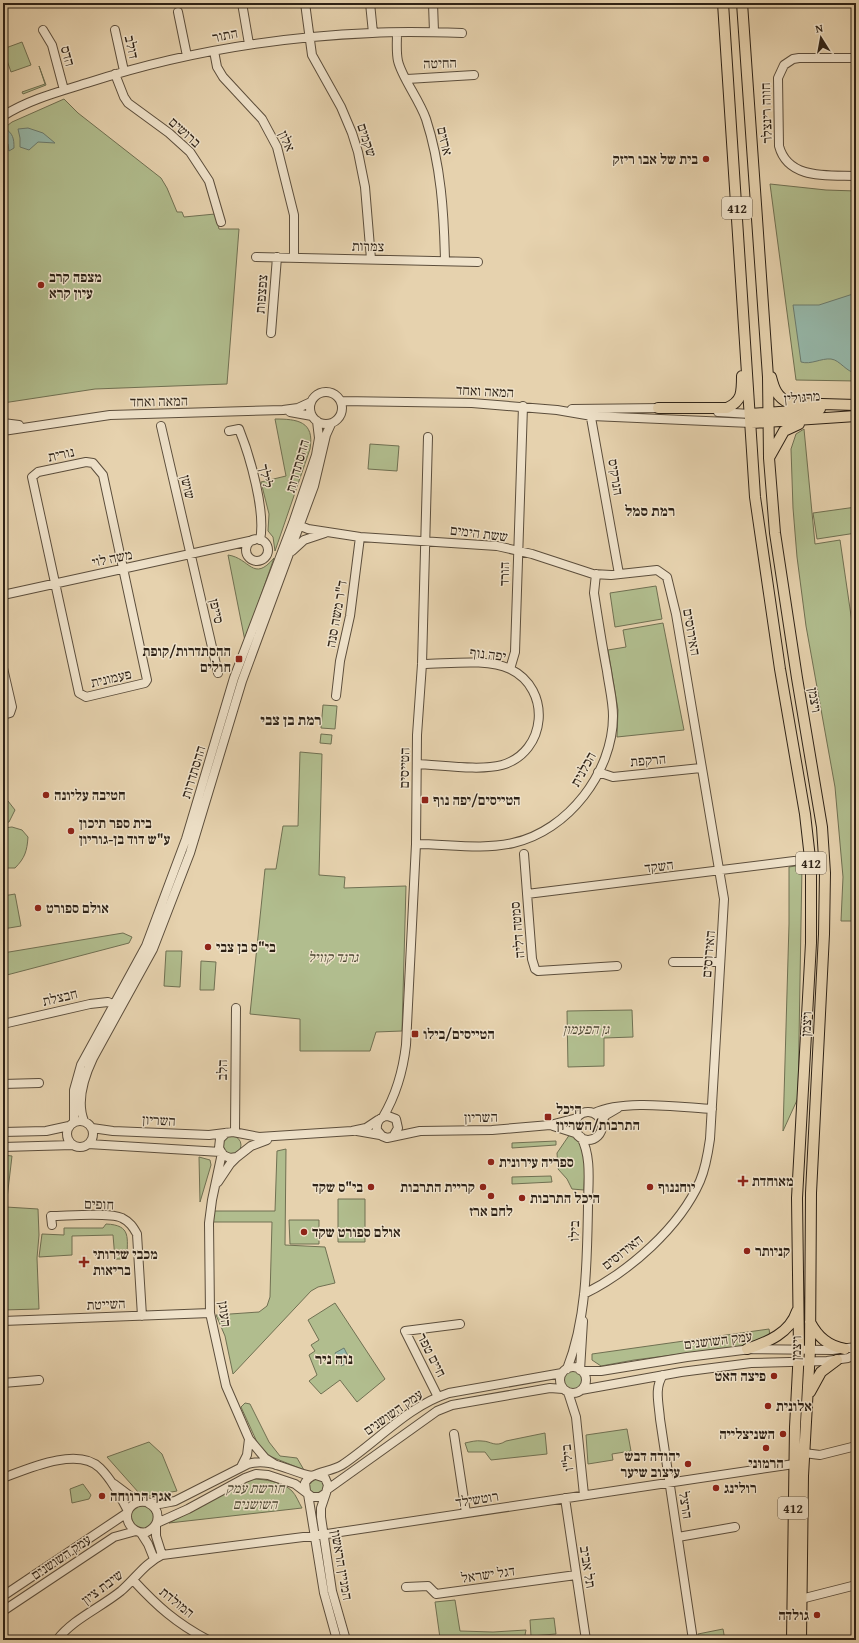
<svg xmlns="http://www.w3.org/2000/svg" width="859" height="1643" font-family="'Gentium Book Plus','Frank Ruhl Libre',serif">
  <rect width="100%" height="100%" fill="#e6d2ae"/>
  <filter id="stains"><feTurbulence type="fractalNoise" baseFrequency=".005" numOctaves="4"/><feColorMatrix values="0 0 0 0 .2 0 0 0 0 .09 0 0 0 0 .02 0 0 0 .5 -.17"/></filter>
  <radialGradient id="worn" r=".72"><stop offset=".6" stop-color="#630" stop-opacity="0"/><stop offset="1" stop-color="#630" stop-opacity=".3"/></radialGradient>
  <path fill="#b1bd8e" stroke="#707052" d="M22,42l9,23 -20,7 -8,-23z
    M39,66l7,19 -23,9 -1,-2 23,-8z
    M64,99l14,14 83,65 6,10 10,24h5l2,5 31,-3 4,15h20l-12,155 -132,5 -92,14v-274l9,-7z
    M770,184l56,6 30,1v190l-60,-1z
    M275,419c22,0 40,2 35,30l-35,102 -2,-14 -5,-6 1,-17 -8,-32 25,-6z
    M804,429l11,115 25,-4 16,110v271h-15l2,-44 -8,-90 -29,-161 -9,-69 -4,-49 -2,-59 5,-15z
    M370,444l29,2 -2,25 -29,-2z
    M856,507v26l-39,6 -4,-26z
    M228,555c22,3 25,28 46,3l-29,83z
    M656,586l6,33 -47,8 -5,-34z
    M663,623l21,107 -67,7 1,-27 -10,-60 18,-3 -3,-17z
    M323,705l14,1 -2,23 -14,-1z
    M321,734l11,1 -1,9 -11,-1z
    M300,752l22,2 -3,121 26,2 -1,11 62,-2 -4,145 -26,1 -6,19h-70v-32l-50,-5 15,-145h11l7,-43h15z
    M3,801h5l7,9 -6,12 -6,1z
    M12,827l10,3 6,7c-1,14 -3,21 -13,31h-12v-40z
    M802,865l-4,233 -15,33 6,-207v-57z
    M15,894l6,32 -18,3v-33z
    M123,933l9,4 -3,6 -126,33v-23z
    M166,951h16l-2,36 -16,-1z
    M201,961l15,1 -2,28h-14z
    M632,1010l1,27 -29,1v28l-36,1 -1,-56z
    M570,1134c20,9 14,38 14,56l-12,-1 -5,-10 -9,-10 -1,-16z
    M223 1145a9 9 0 1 1 18 0a9 9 0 1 1-18 0Z
    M556,1141v4l-44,3v-5z
    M286,1149l-1,96 40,2 10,36 -17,4 -7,4 -78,83 -8,-38 -9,-21 43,-3 8,-6 3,-9 2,-75h-59l1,-11h61l2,-60z
    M3,1155l9,1 -6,51 32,2 1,26 -2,23 2,51 -36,1z
    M199,1157l11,3 1,5 -11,37z
    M551,1176l1,6 -40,2v-7z
    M338,1199h27v43h-27z
    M289,1220h30v24h-29z
    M106,1224c26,1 21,14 21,35h-12l-2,-24 -41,1v19l-33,2 3,-23 22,1v-7h39z
    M335,1303l50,76 -28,23 -17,-22 -19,14 -12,-13 8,-6 -8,-20 6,-4 -4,-6 8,-5 -11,-20z
    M769,1329l1,6 -18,9 -17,3 -101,13 -33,6 -9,-6v-6z
    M562 1380a11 11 0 1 1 22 0a11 11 0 1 1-22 0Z
    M245,1403l5,1 19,38 11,14 17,2 7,12 -42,-17 -21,-46z
    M627,1429l4,22 -19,3 1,6 -25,4 -2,-29z
    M545,1433l2,21 -56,6 -6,-8h-17l-3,-9c5,-1 11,-3 17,-2 9,0 13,7 24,0z
    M149,1442l13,12 15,37 -28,5 -10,-3 -32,-36z
    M323,1478l2,14 -13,4 -6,-12 2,-4z
    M252,1479c12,0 31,3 40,12 4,4 7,12 10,17l-133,15z
    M83,1484l8,11 -2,4 -17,4 -2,-14z
    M130 1517a12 12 0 1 1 24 0a12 12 0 1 1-24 0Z
    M455,1600l5,31 33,1 33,-2 -2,10h-92l8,-2 -5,-36z
    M554,1618l2,16 -25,2 -1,-16z
    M723,1629l2,11h-26l-1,-6z"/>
  <path fill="#96b8aa" stroke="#6c7c6f" d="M5,128c8,6 9,10 9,20l-5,3 -1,-7 -5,-5v-10z
    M28,128l15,5 12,10 -17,-1 -9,8 -9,-3v-9l-2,-9z
    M856,293v80c-10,-1 -16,-13 -25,-14 -10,-1 -20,6 -30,3l-8,-57h26z
    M344,1348l7,14 -10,4 -6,-13z"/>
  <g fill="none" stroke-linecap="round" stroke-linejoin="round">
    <defs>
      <path id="minor" d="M242,3l7,41
        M305,3l7,52 29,52 11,26 6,19 7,35 6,72
        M370,3l3,30
        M433,3l1,29
        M178,12l9,44
        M43,30l9,15 12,45
        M115,30l9,41
        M397,33c0,9 -1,19 1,28 4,17 21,38 28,58 15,46 18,94 19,142
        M214,51l3,16 6,10 39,42 15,28 17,68v43
        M856,58h-57l-6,1 -9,6 -6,13 1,68c9,34 49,29 77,30
        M115,74l9,23 4,6 41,30 21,19 19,29 12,41
        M407,79l67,-4
        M3,116c25,-16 55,-24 84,-33 92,-30 188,-46 285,-50 30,-2 60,-1 90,0
        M256,257l222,5
        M271,333l6,-76
        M310 408a16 16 0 1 1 32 0a16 16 0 1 1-32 0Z
        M341,401l131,2 85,7 35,6 159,7
        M572,409l91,-1
        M290,412l22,4
        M590,412l29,162
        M718,412l32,2
        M3,423l16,2
        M161,426l57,247
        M3,431l107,-16 173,-5 15,-2 13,-6
        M229,431l10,-2c11,27 27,83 21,111
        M86,462l7,1 10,12 44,205 -2,3 -59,14 -7,-4 -47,-216 6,-5z
        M293,523l15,6 52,8 137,9 35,8 61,20 18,1 46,-5 10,7 9,37 48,285 -14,240c-2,14 -4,28 -10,42 -20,46 -71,91 -116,113
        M246 550a11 11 0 1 1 22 0a11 11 0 1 1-22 0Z
        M292,551l12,-11 21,-7
        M3,595l251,-55
        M3,668l9,39 -2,6 -7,2
        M510,669l5,-17 8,-246
        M336,696l4,-35 10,-45 10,-79
        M417,764c24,1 63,7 85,1 45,-13 50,-76 8,-96 -22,-11 -63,-5 -88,-5
        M598,772l15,5 88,-9
        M416,844c32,0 66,6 97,-1 55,-12 100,-71 100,-127 0,-15 -4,-30 -6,-45 -5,-26 -9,-52 -13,-78l2,-19
        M524,854l8,105 3,10 3,2 79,-5
        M527,894l267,-33
        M673,962h47
        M3,1024l87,-20 18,-2 11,5
        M3,1084l36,-1
        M574 1126a14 14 0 1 1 28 0a14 14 0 1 1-28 0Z
        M594,1113c30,-14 84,-6 118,-4
        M383,1117c13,-22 20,-46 23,-72l10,-201 1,-109 5,-71 6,-227
        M67 1134a13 13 0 1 1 26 0a13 13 0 1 1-26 0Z
        M84,1121c-8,-20 0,-44 9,-63l60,-109 37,-96 52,-172 72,-195 12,-51 5,-11
        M74,1122v-32l7,-25 65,-119 40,-107 48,-161 59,-155 23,-68 3,-17 -2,-17
        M601,1122l5,-7 12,-7
        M553,1126l25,8
        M92,1128l21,3 96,4 24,-3 26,5 93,-6 14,-3 12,-8
        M357,1131l23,4
        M3,1132l43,-1 23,-5
        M235,1132l1,-124
        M226,1133l-6,6 -1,9 4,7 7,3 7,-1 14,-11 16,-6
        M394,1135l4,-7 -2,-9 -8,-3c-8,0 -12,6 -11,14l5,6 5,2 33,-7 72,-1 58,-5 27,-7
        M88,1144l133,8
        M3,1147l70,-2
        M222,1153l-10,47 -3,23 1,90 16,73 23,53 16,19 11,7
        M218,1182l12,-18 8,-8
        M52,1225l-1,-9c16,0 58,-4 71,2 8,4 11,9 15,16l5,82
        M3,1321l207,-8
        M560 1380a13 13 0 1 1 26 0a13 13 0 1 1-26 0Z
        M567,1369c20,-51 20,-109 21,-163 0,-22 4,-49 -7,-69
        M580,1370l3,-49
        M582,1371h19l86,-14 64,-8 81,1 24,-3
        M663,1375c-9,13 -4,29 -3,44l33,221
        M3,1383l36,-3
        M581,1390l100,-18 70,-9 76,-2 21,-3 8,-4
        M568,1392l8,25 8,78
        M438,1397l-33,-66 55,-7
        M454,1434l12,79
        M804,1453l16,2 36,-9
        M241,1467l6,-12 2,-16
        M3,1478c24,-9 75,-32 97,-10 12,12 20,28 28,43
        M114,1484l24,18
        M328,1489l109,-78 15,-6 98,-17 13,1
        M306,1491l-1,-8c5,-11 26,-11 37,-18 36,-24 66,-59 107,-72l113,-20
        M326,1493l-5,15v9l11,74 14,49
        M308,1494l16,99 13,47
        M565,1498l21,142
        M148,1503c13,6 13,22 -1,29 -17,4 -29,-20 -11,-29 7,-3 14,0 21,1 6,0 12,-2 18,-3l73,-37c22,-7 42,8 64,12
        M157,1523l31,-14 57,-31 11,-4 12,1 27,9 17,13h8l6,-4 2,-8 -3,-7 -9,-3
        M156,1525v11l6,19
        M141,1533l7,11 6,15
        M678,1537l57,-10
        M133,1580c24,26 43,43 75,60
        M406,1587l22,-1 8,8 140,-19
        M3,1596l124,-83
        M801,1599l55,-14
        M3,1611l111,-74 22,-6
        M57,1640c16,-21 43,-32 64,-49 14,-12 24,-28 41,-36l165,-21 467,-70"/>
      <path id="major" d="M723,3l32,494 25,172 25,145 6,53v76l-14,255 2,151 -4,78 -3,213
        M742,3l26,374 1,81 6,75 22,145 25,149 3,46 -1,61 -13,259 -1,157 -7,126 -2,164
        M771,377c3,12 6,20 18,26l67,2
        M658,408h69c15,-7 15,-15 15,-32
        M750,414l70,-5
        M751,423l105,-7
        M770,456l14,-25 15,-7
        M810,1322c8,15 18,24 35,27
        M747,1349c21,-7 43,-16 50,-38
        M810,1392l11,-20 16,-12"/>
    </defs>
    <use href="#minor" stroke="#5c4e3c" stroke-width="10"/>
    <use href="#major" stroke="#2e2216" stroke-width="12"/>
    <use href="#minor" stroke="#efe2ca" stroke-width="8"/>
    <use href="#major" stroke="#e6d2ae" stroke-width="10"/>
  </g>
  <g fill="#8f2418" stroke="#efe2ca" stroke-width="1.5">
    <circle cx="706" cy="159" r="4"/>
    <circle cx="41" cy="285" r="4"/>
    <rect x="235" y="655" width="8" height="8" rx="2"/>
    <circle cx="46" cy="795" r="4"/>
    <rect x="421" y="796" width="8" height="8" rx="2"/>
    <circle cx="71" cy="831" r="4"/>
    <circle cx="38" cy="908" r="4"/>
    <circle cx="208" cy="947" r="4"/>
    <rect x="411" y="1030" width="8" height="8" rx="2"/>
    <rect x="544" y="1113" width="8" height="8" rx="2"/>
    <circle cx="491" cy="1162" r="4"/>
    <path d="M741 1175h4v4h4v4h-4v4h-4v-4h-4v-4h4z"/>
    <circle cx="371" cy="1187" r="4"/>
    <circle cx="483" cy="1187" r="4"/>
    <circle cx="650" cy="1187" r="4"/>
    <circle cx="491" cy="1196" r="4"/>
    <circle cx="522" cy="1198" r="4"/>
    <circle cx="304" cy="1232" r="4"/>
    <circle cx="747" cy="1251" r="4"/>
    <path d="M82 1256h4v4h4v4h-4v4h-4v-4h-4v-4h4z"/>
    <circle cx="774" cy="1376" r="4"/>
    <circle cx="768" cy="1406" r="4"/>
    <circle cx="783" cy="1434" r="4"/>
    <circle cx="766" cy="1448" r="4"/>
    <circle cx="688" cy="1464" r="4"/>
    <circle cx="716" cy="1488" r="4"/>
    <circle cx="102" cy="1496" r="4"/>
    <circle cx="817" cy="1615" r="4"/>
  </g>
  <g text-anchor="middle" stroke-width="3" stroke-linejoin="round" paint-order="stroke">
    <g fill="#efe2ca" stroke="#685c4c" stroke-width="1">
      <rect x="722" y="197" width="30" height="22" rx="3"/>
      <rect x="796" y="852" width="30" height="22" rx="3"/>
      <rect x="778" y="1497" width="30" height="22" rx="3"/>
    </g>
    <g font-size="13" font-weight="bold" fill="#2e2216">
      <text x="737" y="213">412</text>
      <text x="811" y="868">412</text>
      <text x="793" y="1513">412</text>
    </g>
    <g font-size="14" fill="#2e2216" stroke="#efe2ca">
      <text transform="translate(225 35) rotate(-11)" y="5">התור</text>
      <text transform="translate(132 47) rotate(77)" y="5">דולב</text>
      <text transform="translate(68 56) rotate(74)" y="5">הדס</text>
      <text transform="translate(440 63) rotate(-2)" y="5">החיטה</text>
      <text transform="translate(766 113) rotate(-92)" y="5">חווה רינצלר</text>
      <text transform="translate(185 132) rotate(42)" y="5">ברושים</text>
      <text transform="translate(367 140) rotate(72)" y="5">שקמים</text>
      <text transform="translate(287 141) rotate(67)" y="5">אלון</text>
      <text transform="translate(445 141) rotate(77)" y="5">ארזים</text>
      <text transform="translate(368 246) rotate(1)" y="5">צמרות</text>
      <text transform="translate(261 294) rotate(-86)" y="5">צפצפות</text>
      <text transform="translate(485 391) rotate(3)" y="5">המאה ואחד</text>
      <text transform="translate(802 397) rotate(-5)" y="5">מרגולין</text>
      <text transform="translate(159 401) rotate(-1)" y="5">המאה ואחד</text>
      <text transform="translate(61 454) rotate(-12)" y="5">נורית</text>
      <text transform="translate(297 466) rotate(-74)" y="5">ההסתדרות</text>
      <text transform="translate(266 476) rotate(77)" y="5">לילך</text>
      <text transform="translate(616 477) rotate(81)" y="5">הנרקיס</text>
      <text transform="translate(188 487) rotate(77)" y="5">שושן</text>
      <text transform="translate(479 533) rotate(7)" y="5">ששת הימים</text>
      <text transform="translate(112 558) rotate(-12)" y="5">משה לוי</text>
      <text transform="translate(504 574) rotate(-89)" y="5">הורד</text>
      <text transform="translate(217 611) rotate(77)" y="5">סייפן</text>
      <text transform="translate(336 614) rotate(-80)" y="5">ד"ר משה סנה</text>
      <text transform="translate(692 632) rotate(80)" y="5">האירוסים</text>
      <text transform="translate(488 654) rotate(7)" y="5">יפה נוף</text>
      <text transform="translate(111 678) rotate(-13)" y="5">פעמונית</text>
      <text transform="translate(815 700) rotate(80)" y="5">ויצמן</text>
      <text transform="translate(648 760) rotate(-5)" y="5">הרקפת</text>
      <text transform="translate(404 768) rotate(-89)" y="5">הטייסים</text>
      <text transform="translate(583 769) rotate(-61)" y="5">הכלנית</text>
      <text transform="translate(193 772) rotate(-73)" y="5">ההסתדרות</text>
      <text transform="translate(659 866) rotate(-7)" y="5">השקד</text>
      <text transform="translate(517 930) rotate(-95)" y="5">סמטה דליה</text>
      <text transform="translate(708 954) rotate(-85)" y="5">האירוסים</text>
      <text transform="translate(60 997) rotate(-13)" y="5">חבצלת</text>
      <text transform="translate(806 1024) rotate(-87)" y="5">ויצמן</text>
      <text transform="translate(222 1070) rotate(-89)" y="5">הלב</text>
      <text transform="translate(481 1117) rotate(-1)" y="5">השריון</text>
      <text transform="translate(159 1120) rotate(3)" y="5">השריון</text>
      <text transform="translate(99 1204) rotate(2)" y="5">חופים</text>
      <text transform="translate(574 1231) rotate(-89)" y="5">בילו</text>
      <text transform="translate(622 1252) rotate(-38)" y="5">האירוסים</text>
      <text transform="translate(106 1304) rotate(-2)" y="5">השייטת</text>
      <text transform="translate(225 1314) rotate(83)" y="5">העוגן</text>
      <text transform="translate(718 1340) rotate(-7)" y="5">עמק השושנים</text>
      <text transform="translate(796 1348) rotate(-89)" y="5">ויצמן</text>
      <text transform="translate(432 1355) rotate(63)" y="5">חיים טפר</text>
      <text transform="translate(393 1412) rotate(-35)" y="5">עמק השושנים</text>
      <text transform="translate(567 1458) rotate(-96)" y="5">ביל"ו</text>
      <text transform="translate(477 1499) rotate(-9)" y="5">רוטשילד</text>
      <text transform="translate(686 1505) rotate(81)" y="5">הרצל</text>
      <text transform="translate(61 1557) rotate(-34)" y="5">עמק השושנים</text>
      <text transform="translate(342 1565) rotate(80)" y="5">המניין הראשון</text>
      <text transform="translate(588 1567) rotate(81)" y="5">תל אביב</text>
      <text transform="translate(488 1574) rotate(-8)" y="5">דגל ישראל</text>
      <text transform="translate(102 1587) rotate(-37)" y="5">שיבת ציון</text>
      <text transform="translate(177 1602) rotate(39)" y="5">המולדת</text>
    </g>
    <g font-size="14" font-weight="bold" fill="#2e2216" stroke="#efe2ca" text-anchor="start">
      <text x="698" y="164" text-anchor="end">בית של אבו ריזק</text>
      <text x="49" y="282">מצפה קרב<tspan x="49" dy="16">עיון קרא</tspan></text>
      <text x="231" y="656" text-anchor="end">ההסתדרות/קופת<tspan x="231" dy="16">חולים</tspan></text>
      <text x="54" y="800">חטיבה עליונה</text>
      <text x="433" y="805">הטייסים/יפה נוף</text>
      <text x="79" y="828">בית ספר תיכון<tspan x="79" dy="16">ע"ש דוד בן-גוריון</tspan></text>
      <text x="46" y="913">אולם ספורט</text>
      <text x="216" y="952">בי"ס בן צבי</text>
      <text x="423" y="1039">הטייסים/בילו</text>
      <text x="556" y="1114">היכל<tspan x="556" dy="16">התרבות/השריון</tspan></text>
      <text x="499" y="1167">ספריה עירונית</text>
      <text x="752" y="1186">מאוחדת</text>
      <text x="363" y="1192" text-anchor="end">בי"ס שקד</text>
      <text x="475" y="1192" text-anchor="end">קריית התרבות</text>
      <text x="658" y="1192">יוחננוף</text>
      <text x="530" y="1203">היכל התרבות</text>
      <text x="491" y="1216" text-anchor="middle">לחם ארז</text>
      <text x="312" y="1237">אולם ספורט שקד</text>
      <text x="755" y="1256">קניותר</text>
      <text x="93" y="1259">מכבי שירותי<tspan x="93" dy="16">בריאות</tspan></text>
      <text x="766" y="1381" text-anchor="end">פיצה האט</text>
      <text x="776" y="1411">אלונית</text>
      <text x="775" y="1439" text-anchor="end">השניצלייה</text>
      <text x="680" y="1461" text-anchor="end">יהודה דבש<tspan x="680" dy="16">עיצוב שיער</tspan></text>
      <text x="766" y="1468" text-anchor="middle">הרמוני</text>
      <text x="724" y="1493">רולינג</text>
      <text x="110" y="1501">אגף הרווחה</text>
      <text x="809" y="1620" text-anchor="end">גולדה</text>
    </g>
    <g font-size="14" font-style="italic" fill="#4f4934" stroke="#efe2ca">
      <text x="333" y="962">גרנד קוויל</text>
      <text x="586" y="1034">גן הפעמון</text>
      <text x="255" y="1493">חורשת עמק<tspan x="255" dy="16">השושנים</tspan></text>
    </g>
    <g font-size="15" font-weight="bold" fill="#2e2216" stroke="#efe2ca">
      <text x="650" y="516">רמת סמל</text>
      <text x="291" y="725">רמת בן צבי</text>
      <text x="334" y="1364">נוה ניר</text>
    </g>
  </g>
  <rect width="859" height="1643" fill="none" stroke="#e6d2ae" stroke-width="16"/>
  <rect x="4" y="4" width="851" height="1635" fill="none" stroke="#2e2216" stroke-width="2"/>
  <rect x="8" y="8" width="843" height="1627" fill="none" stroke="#2e2216"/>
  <g transform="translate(821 38) rotate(349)" stroke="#efe2ca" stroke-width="3" paint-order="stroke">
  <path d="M0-3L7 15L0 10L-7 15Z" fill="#2e2216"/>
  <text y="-6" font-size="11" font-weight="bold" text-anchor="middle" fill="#2e2216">N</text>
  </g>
  <rect width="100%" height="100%" filter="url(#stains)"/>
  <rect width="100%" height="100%" fill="url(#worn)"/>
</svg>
